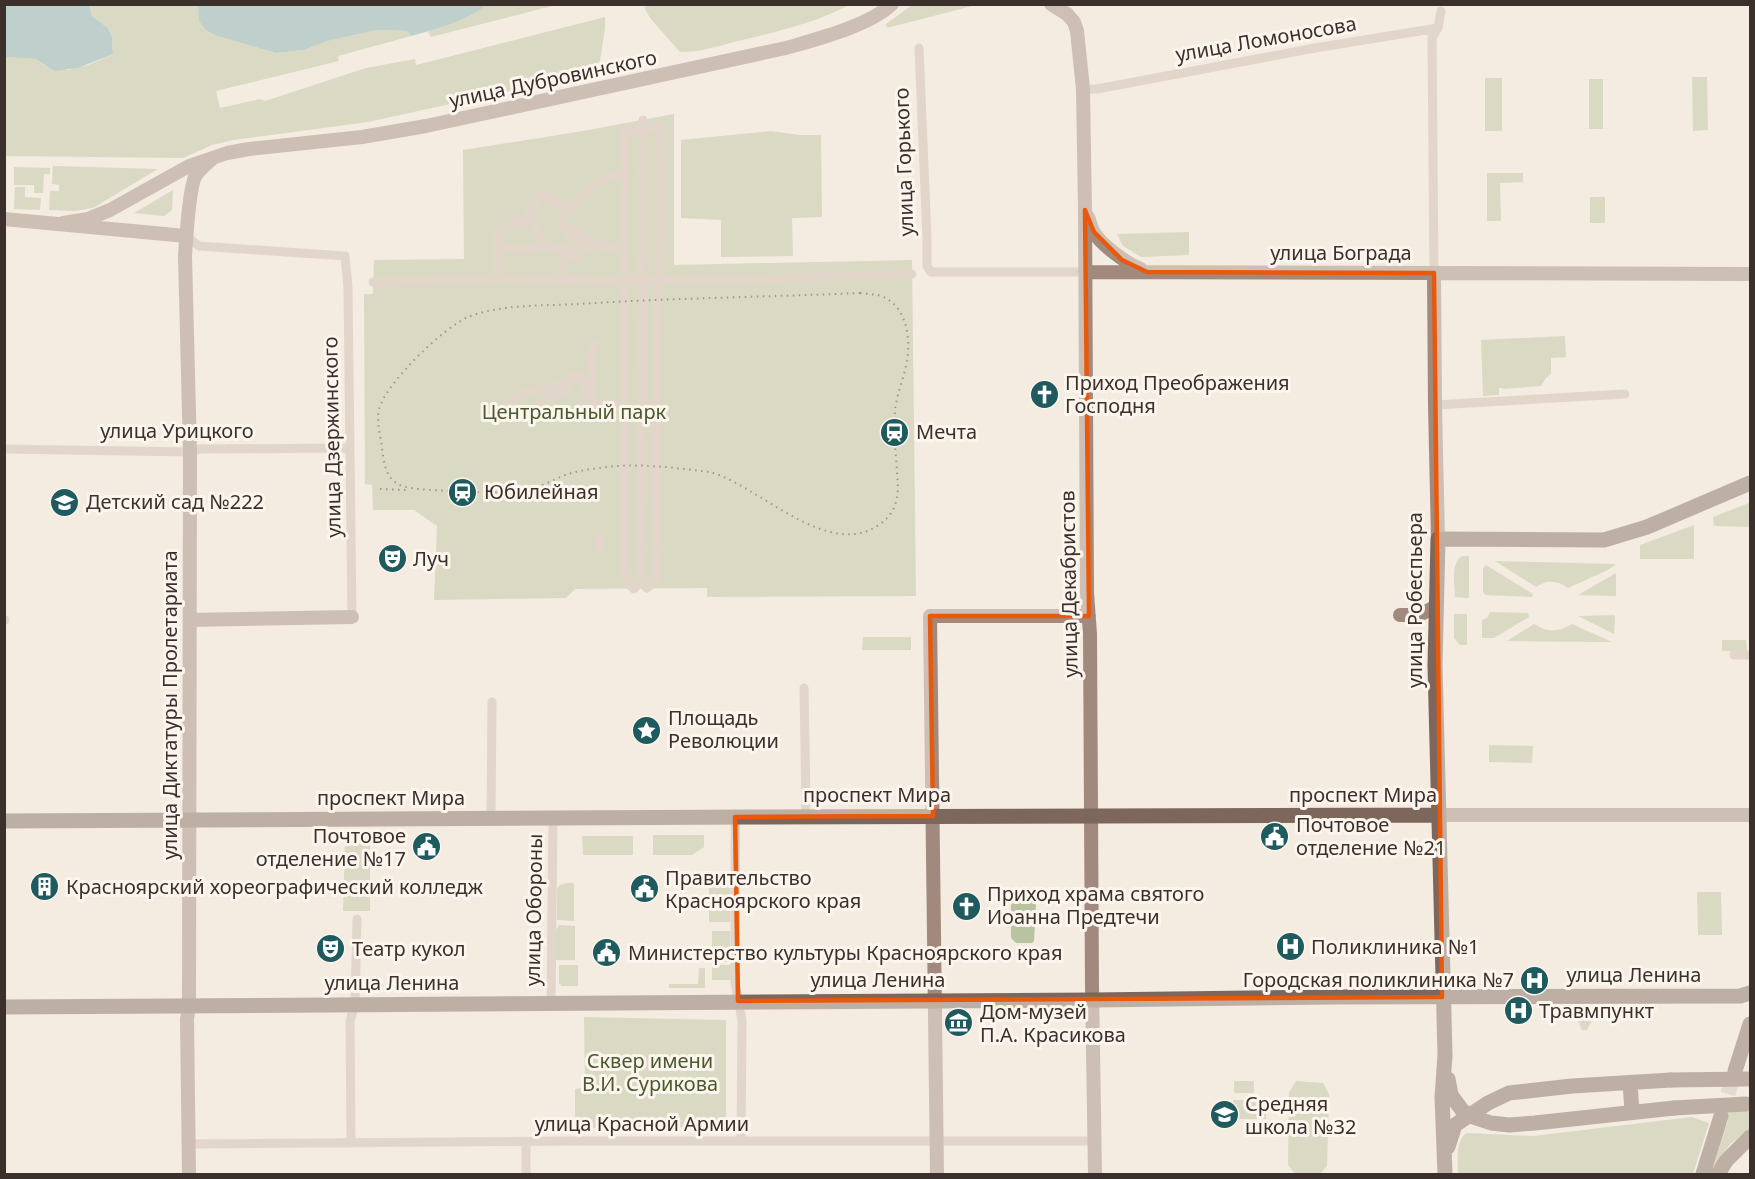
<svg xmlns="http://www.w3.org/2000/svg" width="1755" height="1179" font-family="'Noto Sans',sans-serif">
  <rect width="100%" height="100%" fill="#f4ebe1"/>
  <path fill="#b8c4a0" d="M653,4h196v1c-34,18 -76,28 -115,37 -18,5 -35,10 -54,10l-30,-34 -6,-11z
    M965,4l11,1 -89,23 -1,-4 26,-19z
    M89,5h112h-3l9,26 10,5 59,17 28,-3 24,-9 49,-11 30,1 4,5 -73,20 1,5 -123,30 4,17 40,-9 5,2 101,-33 49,-9 1,6 189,-48v11l-5,33 -9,12 -223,49 -135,18 -21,5 -29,13 -178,-2v-99l30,2 9,6 24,5 20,-5 25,-11 -1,-17 -4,-9 -16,-12z
    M486,5h70l-125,32 -3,-6c19,-6 43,-13 58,-26z
    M1692,77h15l1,53 -15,1z
    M1485,78h17v53h-17z
    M1589,79h14v50h-14z
    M674,114v151l238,-5 4,336 -209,1v-9l-132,1 -9,9 -132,2 3,-74 -23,-16h-41l-1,-25 -7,-1 -1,-190h9l1,-34 90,-1 -1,-109 120,-19z
    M771,131l28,4h22l1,82 -30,1 1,38 -72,1v-37l-40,-2v-78z
    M53,166l105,3 -65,39 -19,3 -25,-1 1,-19h9v-6l-7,-1z
    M14,167l36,1v6h-6l-1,19h-9v-8h-20z
    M1487,173h36v9l-23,1 1,38h-14z
    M15,187h10v10l16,1 -1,12 -26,-1z
    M173,190l-1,20 -8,6 -30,-3z
    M1590,197h15v26h-15z
    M1189,232v23l-48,2 -18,-11 -6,-12z
    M1565,336l1,21 -15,1v16l-5,4 -5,8 -38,3v-1h-4v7l-16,1 -2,-56z
    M1749,503l1,2v110h-1v-88l-35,-1 -1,-9z
    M1694,525v34h-54v-14z
    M1462,556h7v42l-14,-1c0,-12 -5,-33 7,-41z
    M1495,561l121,3 -8,6 -40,18c-11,-8 -21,-8 -32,-1z
    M1486,565l47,29 -1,3 -46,-2 -3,-3v-24z
    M1616,573v23l-38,-1z
    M1490,612l38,1 1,4 -35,21h-12v-18l5,-2z
    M1454,614h13v31h-7l-6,-7z
    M1615,615l-1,19 -36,-18z
    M1534,624c13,9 25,8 38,0l40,18 -105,-1z
    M863,637h48v13h-49z
    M1722,640h24l1,11h-25z
    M1489,745l44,1 -1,17 -43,-1z
    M653,835h51v12l-12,8h-39z
    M582,836h51v19h-50z
    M345,843h25v68h-27z
    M709,881h21v41h-21z
    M567,883h7v38l-17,-1v-31l3,-4z
    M1697,892h24l1,43h-24z
    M1014,900l18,1 4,4 -2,36 -2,2h-16l-5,-5v-33z
    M559,925l16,1v34h-19v-30z
    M712,931h18v31h-18z
    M559,965h19v21h-16l-3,-3z
    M712,965h19v15h-19z
    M699,968h6v20h-36v-4h29z
    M1574,1012h22l-9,18h-5z
    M584,1017l142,3v107l-151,1v-39l10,-1z
    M1234,1081h20v12h-20z
    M1296,1081l27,2 6,11 -2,72 -7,8h-25l-7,-9 1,-73z
    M1233,1100h33v19h-33z
    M1750,1109v21l-20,14 -18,26 16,-49 -1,-4 2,-7z
    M1692,1117l17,6 -16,51h-235c0,-14 -3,-31 8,-41l67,3z"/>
  <path fill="#7fb0b2" d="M5,4l84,1 3,11 16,12 4,9 1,17 -35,14 -23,3 -20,-12 -30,-2z
    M198,5l3,-1 285,1c-19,16 -50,24 -75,31l-4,-5 -30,-1 -49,11 -24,9 -28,3 -59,-17 -10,-5 -8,-10z"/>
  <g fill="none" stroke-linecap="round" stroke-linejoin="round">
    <path stroke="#cfc6bd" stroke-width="15" stroke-dasharray="15 8" stroke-linecap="butt" d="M1721,1116l14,-45"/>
    <path stroke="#cdbbac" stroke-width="9" d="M919,48l8,190v28l4,6h155
      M1083,89h14l218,-41 123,-20
      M660,125l1,92 -3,83 -2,190 2,59 -2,32 -9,7 -6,-7 -7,8 -8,-8 -1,-448z
      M532,210c-1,19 7,28 21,38
      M563,224l35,21 27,5
      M186,236l13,10 146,10 3,32 4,329
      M499,249c33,-1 66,2 99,-4
      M1434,273l-2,-235 6,-10 3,-17
      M499,279v-48l17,-12 3,3 1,4h2l20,-33 5,2 16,13v7
      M559,279l5,-9 -2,-9 7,-7 6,4 5,-10c-9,-13 -18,-16 -17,-33l24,-23 19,-15 19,-2
      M373,282l126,-3 126,2 110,-1 177,-6
      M595,344l-6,13c5,13 0,27 3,41 2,6 3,12 4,19
      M544,400l24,-11
      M594,402l32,4
      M508,404l18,-12 41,-8 3,-7 10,-1 4,6 1,10 7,5
      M1435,405l190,-11
      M4,449l186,3 10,-3 149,-1
      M599,535l1,13
      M641,581l1,-32 1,-429
      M4,620h1
      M1734,655h16
      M804,688l2,115 -1,13
      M735,817v166l7,37 -1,121
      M491,818l1,-116
      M551,1003l2,-185
      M351,1143l-1,-122 5,-17 2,-85
      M189,1144l387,-3h519
      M526,1174v-31"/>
    <path stroke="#a18a7d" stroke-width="14" d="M1051,4l16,10 7,8 3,9 6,58 2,121 2,383 3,41 2,353 3,187
      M1088,217c2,5 3,10 5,14 7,13 34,33 48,38
      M4,219l182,17
      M63,223l25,-4 22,-9 79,-44 38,-13 22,-4 113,-12 64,-11 360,-78c31,-9 83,-22 106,-44
      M1086,272l664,2
      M1434,273l1,132 3,134
      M1400,615h19l16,-8
      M190,620l162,-3
      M1438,815h312
      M189,1174l-2,-155 2,-13 1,-554 -5,-196c1,-15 4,-70 11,-81 4,-6 11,-12 17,-17
      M937,1174l-7,-558h159"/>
    <path stroke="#7d675c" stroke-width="15" d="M4,821l745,-4 689,-2
      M4,1007l1088,-7 242,-3 406,-1 10,-3
      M1735,1071l15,-47
      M1448,1079l3,16 11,15 8,6 21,7 18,2 26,-2 139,-15
      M1630,1083l2,29
      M1448,1147l7,-22 33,-22 21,-10 63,-7 99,-6
      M1445,1174l-3,-77 3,-42 -10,-390 3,-126 166,1 43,-13 103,-44
      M1703,1174l18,-58
      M1718,1174l8,-13 24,-24"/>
    <path stroke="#3b302b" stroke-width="2" stroke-dasharray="1.5 4.5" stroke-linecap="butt" d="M860,293c6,1 12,1 18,2 28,8 33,41 29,66 -3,17 -10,32 -12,49 -2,26 2,53 3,78 -1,16 -5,27 -18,36 -51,38 -123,-40 -170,-52 -36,-4 -74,-10 -110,-4 -11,1 -22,3 -32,6 -12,4 -23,11 -34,14 -28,7 -55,4 -83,3 -15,-1 -32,-1 -46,-4 -22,-6 -21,-28 -24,-46 -2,-11 -4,-21 -2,-32 7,-26 64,-81 89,-92 33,-13 74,-11 110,-13 94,-6 188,-7 282,-11z
      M380,489l26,1"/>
    <path stroke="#7d675c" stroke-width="15" d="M1671,1080l77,-1
      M1674,1108l72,-4"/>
  </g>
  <path d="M0 0H1755V1179H0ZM1085,210l9,22 28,28 25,12 287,1 8,724 -704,4 -3,-184 198,-1 -3,-200h159z" fill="#f4ebe1" fill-opacity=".55" fill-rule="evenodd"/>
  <path fill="none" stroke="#e8590c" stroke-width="4.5" stroke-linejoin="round" d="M1085,210l9,22 28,28 25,12 287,1 8,724 -704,4 -3,-184 198,-1 -3,-200h159z"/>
  <defs>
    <symbol id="church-disc" viewBox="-11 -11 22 22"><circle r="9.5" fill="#1f5a5e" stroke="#fbf5ee"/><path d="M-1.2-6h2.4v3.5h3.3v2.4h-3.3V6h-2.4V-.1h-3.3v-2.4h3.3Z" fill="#fff"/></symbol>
    <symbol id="station-disc" viewBox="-11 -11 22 22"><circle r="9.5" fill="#1f5a5e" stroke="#fbf5ee"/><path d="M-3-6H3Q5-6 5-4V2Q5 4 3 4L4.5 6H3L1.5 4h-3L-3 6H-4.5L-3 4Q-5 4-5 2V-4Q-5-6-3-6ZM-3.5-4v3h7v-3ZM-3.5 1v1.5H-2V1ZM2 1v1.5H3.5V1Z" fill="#fff"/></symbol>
    <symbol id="school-disc" viewBox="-11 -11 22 22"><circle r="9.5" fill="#1f5a5e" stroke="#fbf5ee"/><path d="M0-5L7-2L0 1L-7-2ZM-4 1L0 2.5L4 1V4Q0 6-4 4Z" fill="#fff"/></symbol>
    <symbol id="theatre-disc" viewBox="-11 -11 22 22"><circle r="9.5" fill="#1f5a5e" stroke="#fbf5ee"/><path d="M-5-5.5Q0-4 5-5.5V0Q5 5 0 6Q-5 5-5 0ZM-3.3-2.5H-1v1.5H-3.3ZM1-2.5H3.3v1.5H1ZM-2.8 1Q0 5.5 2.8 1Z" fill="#fff"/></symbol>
    <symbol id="sight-disc" viewBox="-11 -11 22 22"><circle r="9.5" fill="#1f5a5e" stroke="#fbf5ee"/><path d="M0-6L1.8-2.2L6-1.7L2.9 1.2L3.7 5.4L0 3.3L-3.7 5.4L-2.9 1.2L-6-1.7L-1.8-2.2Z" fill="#fff"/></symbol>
    <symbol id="civic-disc" viewBox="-11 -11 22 22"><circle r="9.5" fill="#1f5a5e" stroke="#fbf5ee"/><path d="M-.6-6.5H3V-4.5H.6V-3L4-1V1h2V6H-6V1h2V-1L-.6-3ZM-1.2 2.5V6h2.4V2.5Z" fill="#fff"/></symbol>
    <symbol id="building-disc" viewBox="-11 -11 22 22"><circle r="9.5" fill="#1f5a5e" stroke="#fbf5ee"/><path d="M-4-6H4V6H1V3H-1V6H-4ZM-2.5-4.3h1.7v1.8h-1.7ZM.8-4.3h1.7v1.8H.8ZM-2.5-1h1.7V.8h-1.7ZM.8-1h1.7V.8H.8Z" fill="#fff"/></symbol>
    <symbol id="hospital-disc" viewBox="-11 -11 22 22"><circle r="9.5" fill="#1f5a5e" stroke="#fbf5ee"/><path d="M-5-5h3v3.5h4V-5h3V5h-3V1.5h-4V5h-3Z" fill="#fff"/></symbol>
    <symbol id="museum-disc" viewBox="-11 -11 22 22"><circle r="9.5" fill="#1f5a5e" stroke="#fbf5ee"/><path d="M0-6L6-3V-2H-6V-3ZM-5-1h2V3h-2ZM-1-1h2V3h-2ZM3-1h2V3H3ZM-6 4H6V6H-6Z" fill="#fff"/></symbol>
  </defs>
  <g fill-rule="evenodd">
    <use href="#church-disc" x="1028" y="378" width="33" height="33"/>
    <use href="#station-disc" x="878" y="416" width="33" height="33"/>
    <use href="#station-disc" x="446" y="476" width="33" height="33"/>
    <use href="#school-disc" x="48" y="486" width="33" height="33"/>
    <use href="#theatre-disc" x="376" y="542" width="33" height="33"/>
    <use href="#sight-disc" x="630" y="714" width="33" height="33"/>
    <use href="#civic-disc" x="1258" y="820" width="33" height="33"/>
    <use href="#civic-disc" x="410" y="830" width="33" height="33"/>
    <use href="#building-disc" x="28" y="870" width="33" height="33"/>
    <use href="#civic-disc" x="628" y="872" width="33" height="33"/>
    <use href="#church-disc" x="950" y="890" width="33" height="33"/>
    <use href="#hospital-disc" x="1274" y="930" width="33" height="33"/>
    <use href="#theatre-disc" x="314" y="932" width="33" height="33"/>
    <use href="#civic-disc" x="590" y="936" width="33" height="33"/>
    <use href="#hospital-disc" x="1518" y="964" width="33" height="33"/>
    <use href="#hospital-disc" x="1502" y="994" width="33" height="33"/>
    <use href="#museum-disc" x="942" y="1006" width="33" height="33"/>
    <use href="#school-disc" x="1208" y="1098" width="33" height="33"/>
  </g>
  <g text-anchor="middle" stroke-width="6" stroke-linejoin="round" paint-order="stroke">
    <g font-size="20" fill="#3b302b" stroke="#fbf5ee">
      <text transform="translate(1266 39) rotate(-10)" y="7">улица Ломоносова</text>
      <text transform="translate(553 79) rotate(-12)" y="7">улица Дубровинского</text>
      <text transform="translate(904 162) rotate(-92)" y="7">улица Горького</text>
      <text x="1341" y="260">улица Бограда</text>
      <text x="177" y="438">улица Урицкого</text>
      <text transform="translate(332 437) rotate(-91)" y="7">улица Дзержинского</text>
      <text transform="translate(1069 584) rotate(-91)" y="7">улица Декабристов</text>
      <text transform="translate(1415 600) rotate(-90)" y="7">улица Робеспьера</text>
      <text transform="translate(170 705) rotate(-90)" y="7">улица Диктатуры Пролетариата</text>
      <text x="877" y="802">проспект Мира</text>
      <text x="1363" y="802">проспект Мира</text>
      <text x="391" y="805">проспект Мира</text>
      <text transform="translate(534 910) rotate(-89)" y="7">улица Обороны</text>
      <text x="1634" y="982">улица Ленина</text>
      <text x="878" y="987">улица Ленина</text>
      <text x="392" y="990">улица Ленина</text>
      <text x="642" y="1131">улица Красной Армии</text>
    </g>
    <g font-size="20" fill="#3b302b" stroke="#fbf5ee" text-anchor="start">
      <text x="1065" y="390">Приход Преображения<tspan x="1065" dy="23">Господня</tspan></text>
      <text x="916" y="439">Мечта</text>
      <text x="484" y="499">Юбилейная</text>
      <text x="86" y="509">Детский сад №222</text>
      <text x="413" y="566">Луч</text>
      <text x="668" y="725">Площадь<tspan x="668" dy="23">Революции</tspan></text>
      <text x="1296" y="832">Почтовое<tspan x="1296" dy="23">отделение №21</tspan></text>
      <text x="406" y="843" text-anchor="end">Почтовое<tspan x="406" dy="23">отделение №17</tspan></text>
      <text x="665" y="885">Правительство<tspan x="665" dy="23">Красноярского края</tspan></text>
      <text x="66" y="894">Красноярский хореографический колледж</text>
      <text x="987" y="901">Приход храма святого<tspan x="987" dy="23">Иоанна Предтечи</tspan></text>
      <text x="1311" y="954">Поликлиника №1</text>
      <text x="352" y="956">Театр кукол</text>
      <text x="628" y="960">Министерство культуры Красноярского края</text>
      <text x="1514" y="987" text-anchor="end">Городская поликлиника №7</text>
      <text x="1539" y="1018">Травмпункт</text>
      <text x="980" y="1019">Дом-музей<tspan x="980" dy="23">П.А. Красикова</tspan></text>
      <text x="1245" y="1111">Средняя<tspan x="1245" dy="23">школа №32</tspan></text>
    </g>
    <g font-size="20" fill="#4a5a2e" stroke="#fbf5ee">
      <text x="574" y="419">Центральный парк</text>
      <text x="650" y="1068">Сквер имени<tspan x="650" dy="23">В.И. Сурикова</tspan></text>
    </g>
  </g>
  <rect width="1755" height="1179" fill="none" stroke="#3b302b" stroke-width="12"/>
</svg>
